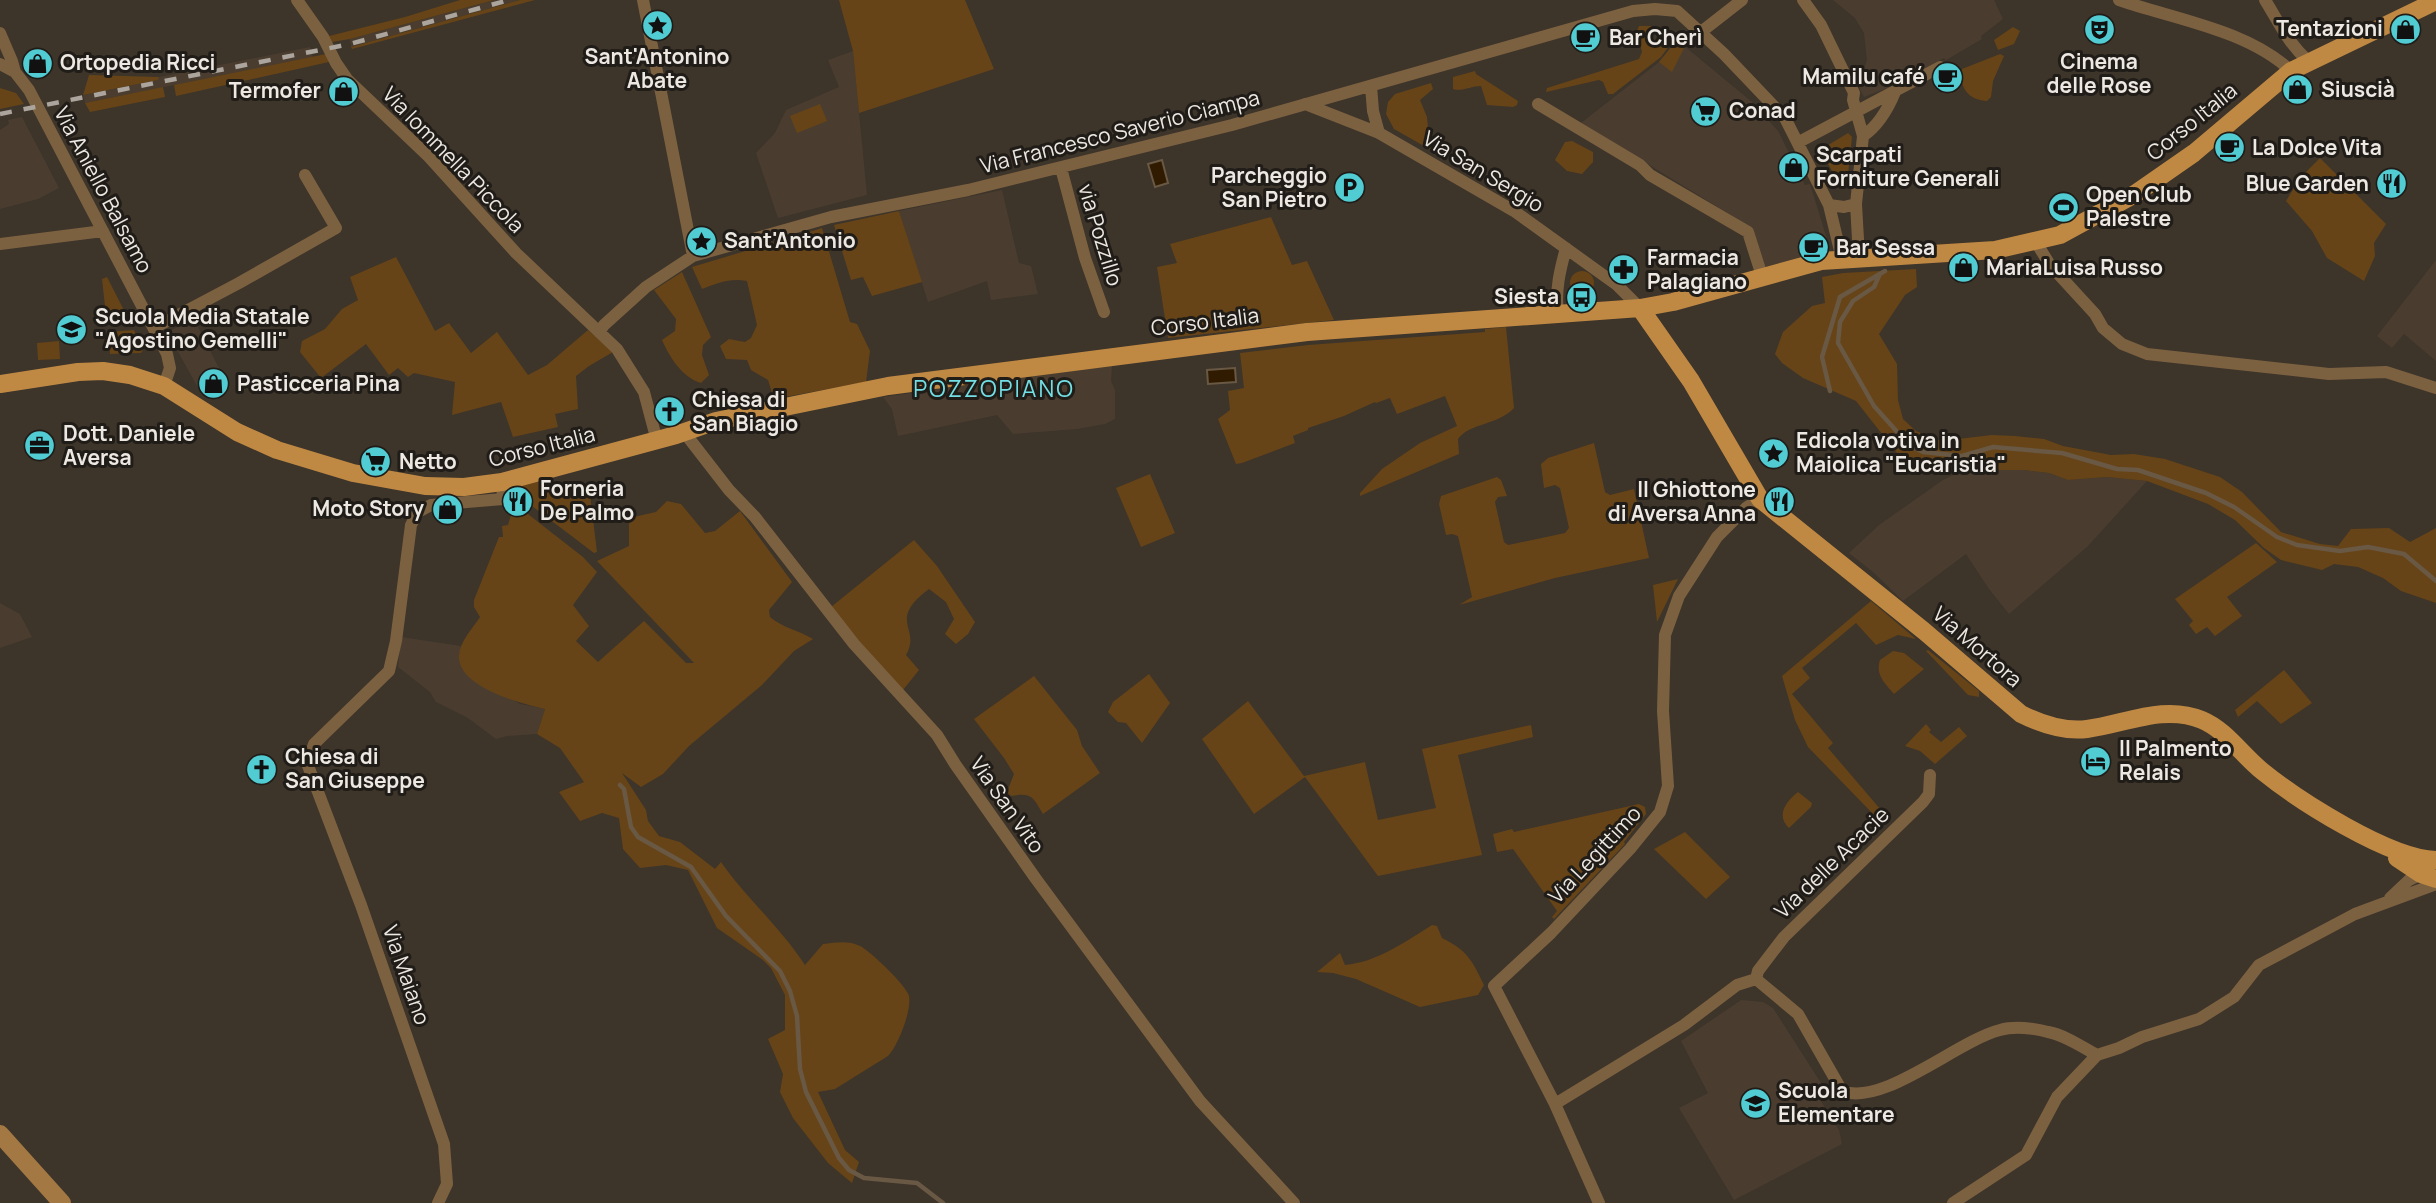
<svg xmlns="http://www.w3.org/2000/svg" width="2436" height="1203" font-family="Manrope,sans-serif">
  <rect width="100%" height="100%" fill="#3d342a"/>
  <path fill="#4a3d2f" d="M494,0h26l-169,47 -1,-8z
    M1833,0h161l9,19 -22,17 1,3 -36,21 -2,-2 -54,29 -26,10 -9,-17 7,-6 5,-14 -3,-27 -9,-15z
    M1677,40l75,62 26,29 27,54 5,-1 17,55 -11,4 2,9 -55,16 -11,-40 -171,-105 78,-61z
    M310,47l3,10 -228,46 -2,-8 75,-15 1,-3z
    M853,51l14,144 -89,23 -22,-65 19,-20 11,-23 53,-23 -11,-27z
    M22,117l37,71 -21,11 -38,10v-79l9,-6 -1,-4z
    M1002,190l17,73 12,3 7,28 -47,6 -4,-19 -59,21 -29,-91z
    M2436,260v101l-32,-27 -12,14 -15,-12z
    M194,319l26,51 -18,25 -35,-63z
    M1112,365l-1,16 4,9v29l-10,5 -28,5 -64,5 -16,-19 -99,21 -6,-27 -9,-12z
    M1963,470h61l25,3 19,7 39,-3 40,4 -59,65 -79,68 -20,-25 -23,-35 -63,47 -30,-29 -24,-19 30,-28 64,-45z
    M0,603l20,11 12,23 -32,11z
    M401,637l60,9 -2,13 3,10 58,35 25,5 -8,25 -30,2 -11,3 -28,-21 -32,-16 -6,-10 -32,-25z
    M1741,1000l22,2 10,6 48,75 3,13 -5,2 20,32 3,14 -108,56 -55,-92 29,-15 -27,-52z"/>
  <path fill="#664417" d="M460,0h34l-144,39 -18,3 -3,-6 76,-19z
    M520,0h15l-183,49 -1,-2z
    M839,0h126l29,69 -135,44 -6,-62z
    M1639,26h13l-5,6 2,7h19l4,3 -11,15 -48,37h-5l-5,-12 -4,-2 -53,12 1,-4 92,-29 3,-7 -5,-21z
    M2013,27l7,4 -6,13 -16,6 -4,-10z
    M1677,40l8,6 -13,26 -13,-10z
    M326,54l3,8 -153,34 -2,-11z
    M2000,54l4,2 -11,25 -2,16 -4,4c-19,-1 -28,-13 -25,-32z
    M1475,71l1,3 42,27 -1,4 -4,2 -26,-2 -6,-19c-10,0 -19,6 -28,3v-12z
    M89,75l70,2 -1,3 -75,15z
    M1431,83l2,6 -13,11 7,17 2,22 10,9 -1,6 -44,-25 -8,-15 2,-12 7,-8z
    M163,87l2,10 -75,15 -5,-9z
    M0,88l16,5 8,11 -24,5z
    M820,104l7,17 -30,12 -7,-17z
    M1848,133l4,4 -4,38 -12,3 -16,-28z
    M1572,141l21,11v10l-11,12 -15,-3 -12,-11 10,-18z
    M2320,158l66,66 -12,19 1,13 -11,25 -37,-23 -15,-27 -26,-30 14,-23z
    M899,211l23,71 -50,14 -9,-19 -12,3 -17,-55z
    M1271,217l21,48 15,-4 27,59 -166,18 -11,-71 20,-4 -7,-19z
    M822,228l28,94 7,2 13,27 -4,31 -92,17 -6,-19 -17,-10 -4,-10 -21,-1 -6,-13 9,-7 16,3 6,-4 6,-13 -10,-44c-17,-3 -29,2 -45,8l-10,-22z
    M396,257l39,74 14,-8 22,30 26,-21 31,43 19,-10 41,-35 25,22 -24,14 -13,10 2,33 -23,5 3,13 -45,10 -12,-35 -49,13 3,-33 -41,-9 -6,4 -10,-9 -9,7 -23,-31 -45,34 -21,-26 2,-11 23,-12 17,-20 16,-9 -8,-23z
    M1916,269l1,18 -12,8 -26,39 18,30 1,36 5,19 13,12 25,10 51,-6 23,1 29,3 19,7 48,9 23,-1 31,5 55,18 22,15 39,40 39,12 18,2 13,-17 38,-1 21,14 26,-14v75l-35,-12 -18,-13 -25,-11 -24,-3 -12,6 -41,-10 -17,-12 -29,-28 -27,-16 -61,-23 -40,-4 -39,3 -19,-7 -25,-3h-61l-50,-7 -16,-10 -41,-52 -53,-23 -21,-15 -7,-9 8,-22 29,-26 13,-3 -3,-26 21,-4z
    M1570 283a12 12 0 1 1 24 0a12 12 0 1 1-24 0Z
    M682,272l29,65 -8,8 -1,10 7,20 -8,8c-19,-6 -31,-25 -39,-43l13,-9 1,-12 -22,-29z
    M107,277l23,45 -23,2 -5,-45z
    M1506,327l8,81c-17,18 -43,14 -56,31l1,15 -99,42v-3l22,-24 38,-26 37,-17 -12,-30 -48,18 -7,-16 -14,5 -1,-1 -31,14 -36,12v2l-15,6 2,7 -53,20 -6,1 -18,-45 12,-9 -2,-19 16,-3 -4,-35 68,-8 177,-13v-3z
    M134,330l9,20 -2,3 -31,1 -2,-22z
    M59,341l1,18 -22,1 -1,-17z
    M1594,443l11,49 5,3 24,-6 15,69 -94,20 -96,27 13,-8 -14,-61 -6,-2 -6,1 -7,-31 2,-8 56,-19 4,3 6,16 -9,1 -3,5 9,40 4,3 57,-12 4,-5 -9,-40 -5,-3 -11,3 -3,-24 7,-6z
    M1150,474l25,59 -34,14 -25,-59z
    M551,477l5,17 33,-8 8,66 -3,1 -74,-56v-12z
    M667,501l14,3 24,29 10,-2 25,-20 52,71 -23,28 1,7c13,11 28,13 43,22l-19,12 -32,34 -73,61 -26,28 -22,13 -19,-14 24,37 2,11 11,15 21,6 35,27 6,-7c26,37 59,65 84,103l18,-21c12,-1 25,-4 37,2 9,4 47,40 49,50 3,14 -11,50 -21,60l-53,33 -17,3 27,58 14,12 -7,21 -24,-20 -35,-45 -13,-26 3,-18 -15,-35 17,-9v-35l-14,-27 -8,-8 -46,-32 -29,-58 -22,-5 -26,3 -17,-19 -4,-31 -17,-5 -22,8 -21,-29 25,-10 -24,-34 -23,-14 8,-25c-23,-5 -89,-22 -86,-54 1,-14 14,-27 21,-38l-6,-10v-7l25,-63h4l-1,-11 6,-1 5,-17 10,5 1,-2 59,46 14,15 -24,33 16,21 -13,15 22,21 46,-41 42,42h8l-97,-102 32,-15v-28l27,-6z
    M914,540l23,26 38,56 -7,12 -12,10 -11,-10 9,-15 -8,-17 -17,-13c-43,32 -7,39 -23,66l13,15 -16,20 -43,-46 -29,-37z
    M2256,543l21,19 -50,35 15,19 -27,20 -8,-9 -11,7 -7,-9 4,-4 -18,-22z
    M1678,579l-21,43 -4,-37z
    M1871,601l45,38 -18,-4 -22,10 -20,-22 -54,45 8,10 -18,16 41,49 -5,5 53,62 -6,6 -67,-69 -13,-27 -13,-44z
    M1928,650l51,41v6l-11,-2 -42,-44z
    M1893,651l11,2 20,16 -30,25c-9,-11 -19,-19 -14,-34z
    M2284,670l28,33 -31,21 -24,-23 -19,16 -3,-7z
    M1149,674l21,29 -28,40 -16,-20 -8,-1 -10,-10 5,-10z
    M1034,676l43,54 5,16 18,27 -57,41c-10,-17 -11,-22 -32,-18l-4,-4 7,-18 -10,-16 -30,-39z
    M1248,701l56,75 61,-14 13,58 58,-12 -14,-59 109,-24 2,12 -75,18 24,100 -104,21 -73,-99 -51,37 -52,-75z
    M1926,724l5,6 -2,2 12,10 18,-15 8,9 -32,28 -15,-13 -15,-5z
    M1798,792l14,11 -1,4 -22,21c-13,-12 -4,-26 9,-36z
    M1639,804l6,3 1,7 -22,28 1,2 -71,75 -2,-2 5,-6 -44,-62 -16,3 -4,-18 19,-5 2,3z
    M1685,832l45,45 -24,22 -52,-50z
    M1432,925l5,1 5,12c25,12 30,22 42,47l-6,10 -58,12 -64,-28 -23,-6 -16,-1 23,-19 5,12c32,-3 60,-23 87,-40z"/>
  <path fill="#301b01" stroke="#695844" stroke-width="2" d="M1162,160l6,23 -13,4 -7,-23z
    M1235,368l1,14 -28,2 -1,-14z"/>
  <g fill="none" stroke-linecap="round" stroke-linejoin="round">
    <path stroke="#695844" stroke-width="4.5" d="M1879,276l-5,11 -21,14 -13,21 -2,21 36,63 35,39 14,7 39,4 31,-9 69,6 55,16 21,1 68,23 28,14 43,30 20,8 43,6 28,-4 36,7 32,27
      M1830,391l-8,-34 18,-60 45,-26
      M620,785l4,4 7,38 7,10 53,30 35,49 54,55 10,20 7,25 3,53 6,23 33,66 10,12 15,8 53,5 26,20"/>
    <path stroke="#7c6141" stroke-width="12" d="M297,0l26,37 13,26 11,16 82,78 87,96 101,96 27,43 13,49
      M643,0l50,256
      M1803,0l18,25 33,68 -1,7 10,36 -7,68 3,53
      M2119,0c55,19 129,30 172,71
      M2265,0c15,24 22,42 44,62
      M1701,32l41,-32
      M0,33l12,28 3,11 14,18 138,264 3,14 -6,18
      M0,64l15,8
      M1371,86l2,25 6,22
      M1305,104l74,29 135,78 103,74 23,23
      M1538,104l102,61 10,10 98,57 14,44
      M1863,136c15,-10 25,-27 32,-44
      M1799,142l141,-75
      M1061,168l24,90 19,54
      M1829,205l15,2 12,-3
      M2036,242l14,23 45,49 8,14 19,16 25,10 182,20 57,-2 50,16
      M0,244l103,-13
      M1558,313c-3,-23 2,-43 8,-65
      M154,328l85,-45 97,-55 -31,-53
      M599,332l5,-7 42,-38 47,-31 138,-39 137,-27 264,-65 401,-114 22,-2 22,2 47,43 61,64 44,87 13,54
      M684,432l45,58 26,27 99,127 83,91 18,29 81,115 164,222 94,102
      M2390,898l19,-18 17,-8
      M1756,979l2,-8 26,-34 139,-135 6,-8 1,-19
      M1555,1104l129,-79 53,-40 19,-6 42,35 44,77c41,16 115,-50 158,-61 14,-4 34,-2 48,2 17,3 34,15 49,23
      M438,1203l9,-19 -3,-40 -83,-239 -54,-142 7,-19 75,-73 7,-30 15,-116 7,-13 13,-7 72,-6 -1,-17
      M1599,1203l-44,-99 -61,-118 57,-53 79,-84 30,-37 8,-26 -5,-75 2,-76 14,-39 38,-59 30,-30 13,-8
      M1953,1203l73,-48 31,-58 40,-42 22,-7 23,-11 57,-18 35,-22 25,-32 96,-51 81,-30"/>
    <path stroke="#a37843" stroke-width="18" d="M0,1134l62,69"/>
    <path stroke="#c08943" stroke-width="18" d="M1640,308l51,73 69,118 164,132 97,83c20,10 42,18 66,15 38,-5 77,-25 115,-9 24,10 40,35 60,51 37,30 128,88 174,89
      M0,384l78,-12 25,-1 27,4 34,11 73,46 40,18 76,23 72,13 39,1 38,-5 174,-47 40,-14 172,-35 419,-54 333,-24 33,-6 148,-41 174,-11 65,-15 75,-41 59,-41 97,-82 145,-70
      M2397,858l24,16 15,5"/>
    <path stroke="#aca59d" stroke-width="4.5" stroke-dasharray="12 12" stroke-linecap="butt" d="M0,114l350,-70 159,-44"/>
  </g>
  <defs>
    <symbol id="sight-disc" viewBox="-11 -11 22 22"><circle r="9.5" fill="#51ccd3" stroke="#201c18"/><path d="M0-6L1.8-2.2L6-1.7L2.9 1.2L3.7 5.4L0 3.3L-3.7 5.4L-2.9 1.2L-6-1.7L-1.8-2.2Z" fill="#111"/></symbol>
    <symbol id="shop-disc" viewBox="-11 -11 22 22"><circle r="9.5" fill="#51ccd3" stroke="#201c18"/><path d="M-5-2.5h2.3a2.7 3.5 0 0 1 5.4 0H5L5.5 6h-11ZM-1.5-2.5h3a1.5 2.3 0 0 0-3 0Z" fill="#111"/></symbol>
    <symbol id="theatre-disc" viewBox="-11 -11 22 22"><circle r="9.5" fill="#51ccd3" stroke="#201c18"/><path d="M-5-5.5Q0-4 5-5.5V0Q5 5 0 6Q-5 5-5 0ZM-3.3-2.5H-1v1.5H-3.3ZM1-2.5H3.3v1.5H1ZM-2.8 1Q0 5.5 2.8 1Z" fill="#111"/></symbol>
    <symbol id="cafe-disc" viewBox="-11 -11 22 22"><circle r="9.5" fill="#51ccd3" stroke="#201c18"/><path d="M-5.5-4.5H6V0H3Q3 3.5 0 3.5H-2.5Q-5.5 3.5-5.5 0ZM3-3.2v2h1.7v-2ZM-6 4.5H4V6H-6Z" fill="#111"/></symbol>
    <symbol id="supermarket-disc" viewBox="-11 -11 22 22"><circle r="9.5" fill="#51ccd3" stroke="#201c18"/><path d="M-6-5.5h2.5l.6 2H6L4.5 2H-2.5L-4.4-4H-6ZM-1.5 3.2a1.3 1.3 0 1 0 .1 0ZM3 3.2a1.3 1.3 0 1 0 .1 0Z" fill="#111"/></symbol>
    <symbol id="restaurant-disc" viewBox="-11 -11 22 22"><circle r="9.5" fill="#51ccd3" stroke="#201c18"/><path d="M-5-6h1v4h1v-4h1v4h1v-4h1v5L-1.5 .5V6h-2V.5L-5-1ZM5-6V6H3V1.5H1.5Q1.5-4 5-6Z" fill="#111"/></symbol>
    <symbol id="parking-disc" viewBox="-11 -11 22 22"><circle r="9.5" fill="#51ccd3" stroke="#201c18"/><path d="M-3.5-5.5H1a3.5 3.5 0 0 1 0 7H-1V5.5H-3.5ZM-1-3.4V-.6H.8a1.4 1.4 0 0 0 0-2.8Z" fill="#111"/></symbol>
    <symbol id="stadium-disc" viewBox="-11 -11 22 22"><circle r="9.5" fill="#51ccd3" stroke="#201c18"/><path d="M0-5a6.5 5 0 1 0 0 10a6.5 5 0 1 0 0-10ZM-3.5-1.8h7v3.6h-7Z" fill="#111"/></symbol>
    <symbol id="pharmacy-disc" viewBox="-11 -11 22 22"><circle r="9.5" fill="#51ccd3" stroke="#201c18"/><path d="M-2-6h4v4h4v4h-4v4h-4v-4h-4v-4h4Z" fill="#111"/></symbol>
    <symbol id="bus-disc" viewBox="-11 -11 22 22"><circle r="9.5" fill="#51ccd3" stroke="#201c18"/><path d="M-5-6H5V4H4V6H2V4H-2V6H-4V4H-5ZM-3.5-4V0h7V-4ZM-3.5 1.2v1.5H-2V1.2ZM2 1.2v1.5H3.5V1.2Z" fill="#111"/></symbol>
    <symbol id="school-disc" viewBox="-11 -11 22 22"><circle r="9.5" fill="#51ccd3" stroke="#201c18"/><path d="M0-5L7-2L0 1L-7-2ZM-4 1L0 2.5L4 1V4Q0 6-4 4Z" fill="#111"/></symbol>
    <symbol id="church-disc" viewBox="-11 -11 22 22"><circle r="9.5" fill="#51ccd3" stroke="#201c18"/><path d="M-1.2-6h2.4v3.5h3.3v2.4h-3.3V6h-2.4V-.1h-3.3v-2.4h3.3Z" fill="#111"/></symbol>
    <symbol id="office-disc" viewBox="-11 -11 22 22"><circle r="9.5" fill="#51ccd3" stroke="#201c18"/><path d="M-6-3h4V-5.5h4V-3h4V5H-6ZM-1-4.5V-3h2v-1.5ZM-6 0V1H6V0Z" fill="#111"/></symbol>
    <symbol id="hotel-disc" viewBox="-11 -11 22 22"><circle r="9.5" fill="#51ccd3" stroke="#201c18"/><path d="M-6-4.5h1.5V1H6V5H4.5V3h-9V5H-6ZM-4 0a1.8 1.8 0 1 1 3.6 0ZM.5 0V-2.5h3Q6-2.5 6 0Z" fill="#111"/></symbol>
  </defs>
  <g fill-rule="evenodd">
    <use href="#sight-disc" x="640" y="8" width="35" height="35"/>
    <use href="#shop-disc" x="2388" y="12" width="35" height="35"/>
    <use href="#theatre-disc" x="2082" y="12" width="35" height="35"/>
    <use href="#cafe-disc" x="1568" y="20" width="35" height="35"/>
    <use href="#shop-disc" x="20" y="46" width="35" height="35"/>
    <use href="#cafe-disc" x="1930" y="60" width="35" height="35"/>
    <use href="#shop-disc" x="2280" y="72" width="35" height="35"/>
    <use href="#shop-disc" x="326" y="74" width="35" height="35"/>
    <use href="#supermarket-disc" x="1688" y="94" width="35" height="35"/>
    <use href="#cafe-disc" x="2212" y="130" width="35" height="35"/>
    <use href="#shop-disc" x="1776" y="150" width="35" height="35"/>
    <use href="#restaurant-disc" x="2374" y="166" width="35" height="35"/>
    <use href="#parking-disc" x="1332" y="170" width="35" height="35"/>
    <use href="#stadium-disc" x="2046" y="190" width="35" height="35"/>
    <use href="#sight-disc" x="684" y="224" width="35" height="35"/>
    <use href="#cafe-disc" x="1796" y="230" width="35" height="35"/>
    <use href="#shop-disc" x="1946" y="250" width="35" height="35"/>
    <use href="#pharmacy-disc" x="1606" y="252" width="35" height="35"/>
    <use href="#bus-disc" x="1564" y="280" width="35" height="35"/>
    <use href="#school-disc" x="54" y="312" width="35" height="35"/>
    <use href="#shop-disc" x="196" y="366" width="35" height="35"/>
    <use href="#church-disc" x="652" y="394" width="35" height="35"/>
    <use href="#office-disc" x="22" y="428" width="35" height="35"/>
    <use href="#sight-disc" x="1756" y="436" width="35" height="35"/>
    <use href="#supermarket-disc" x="358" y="444" width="35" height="35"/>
    <use href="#restaurant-disc" x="500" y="484" width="35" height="35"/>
    <use href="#restaurant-disc" x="1762" y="484" width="35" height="35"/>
    <use href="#shop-disc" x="430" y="492" width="35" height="35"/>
    <use href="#hotel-disc" x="2078" y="744" width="35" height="35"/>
    <use href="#church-disc" x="244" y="752" width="35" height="35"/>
    <use href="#school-disc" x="1738" y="1086" width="35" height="35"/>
  </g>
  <g text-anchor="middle" stroke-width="6" stroke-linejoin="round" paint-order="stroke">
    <g font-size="21" font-weight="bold" fill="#ede8e1" stroke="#201c18" text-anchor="start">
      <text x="2383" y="36" text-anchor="end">Tentazioni</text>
      <text x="1609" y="45">Bar Cherì</text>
      <text x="657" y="64" text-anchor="middle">Sant'Antonino<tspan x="657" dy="24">Abate</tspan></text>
      <text x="2099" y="69" text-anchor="middle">Cinema<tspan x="2099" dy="24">delle Rose</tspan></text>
      <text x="60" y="70">Ortopedia Ricci</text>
      <text x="1925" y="84" text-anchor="end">Mamilu café</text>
      <text x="2321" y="97">Siuscià</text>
      <text x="321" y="98" text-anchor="end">Termofer</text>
      <text x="1729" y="118">Conad</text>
      <text x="2252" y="155">La Dolce Vita</text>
      <text x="1816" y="162">Scarpati<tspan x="1816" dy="24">Forniture Generali</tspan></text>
      <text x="1327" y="183" text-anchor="end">Parcheggio<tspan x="1327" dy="24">San Pietro</tspan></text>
      <text x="2369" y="191" text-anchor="end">Blue Garden</text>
      <text x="2086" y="202">Open Club<tspan x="2086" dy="24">Palestre</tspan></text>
      <text x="724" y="248">Sant'Antonio</text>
      <text x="1836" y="255">Bar Sessa</text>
      <text x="1647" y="265">Farmacia<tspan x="1647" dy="24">Palagiano</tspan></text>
      <text x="1986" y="275">MariaLuisa Russo</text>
      <text x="1559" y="304" text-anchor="end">Siesta</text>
      <text x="95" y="324">Scuola Media Statale<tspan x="95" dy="24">"Agostino Gemelli"</tspan></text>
      <text x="237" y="391">Pasticceria Pina</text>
      <text x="692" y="407">Chiesa di<tspan x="692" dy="24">San Biagio</tspan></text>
      <text x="63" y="441">Dott. Daniele<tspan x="63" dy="24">Aversa</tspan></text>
      <text x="1796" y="448">Edicola votiva in<tspan x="1796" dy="24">Maiolica "Eucaristia"</tspan></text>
      <text x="399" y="469">Netto</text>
      <text x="540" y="496">Forneria<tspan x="540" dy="24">De Palmo</tspan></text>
      <text x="1756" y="497" text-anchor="end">Il Ghiottone<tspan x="1756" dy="24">di Aversa Anna</tspan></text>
      <text x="424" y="516" text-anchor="end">Moto Story</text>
      <text x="2119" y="756">Il Palmento<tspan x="2119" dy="24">Relais</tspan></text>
      <text x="285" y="764">Chiesa di<tspan x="285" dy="24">San Giuseppe</tspan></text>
      <text x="1778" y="1098">Scuola<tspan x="1778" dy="24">Elementare</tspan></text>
    </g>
    <g font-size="21" fill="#ede8e1" stroke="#201c18">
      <text transform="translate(2192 122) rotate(-39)" y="7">Corso Italia</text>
      <text transform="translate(1120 132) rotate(-14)" y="7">Via Francesco Saverio Ciampa</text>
      <text transform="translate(453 160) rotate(46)" y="7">Via Iommella Piccola</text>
      <text transform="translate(1483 172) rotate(31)" y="7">Via San Sergio</text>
      <text transform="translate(103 190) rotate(62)" y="7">Via Aniello Balsamo</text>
      <text transform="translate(1100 235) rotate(73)" y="7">via Pozzillo</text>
      <text transform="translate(1205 322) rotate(-7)" y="7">Corso Italia</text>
      <text transform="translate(542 447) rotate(-14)" y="7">Corso Italia</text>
      <text transform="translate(1977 647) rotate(41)" y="7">Via Mortora</text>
      <text transform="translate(1007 805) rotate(55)" y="7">Via San Vito</text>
      <text transform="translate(1595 855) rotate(-47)" y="7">Via Legittimo</text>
      <text transform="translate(1832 863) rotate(-44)" y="7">Via delle Acacie</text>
      <text transform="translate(406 975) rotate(71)" y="7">Via Maiano</text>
    </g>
    <g font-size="23" letter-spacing="2" fill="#72dfe5" stroke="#201c18">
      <text x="994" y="397">POZZOPIANO</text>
    </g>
  </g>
</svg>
